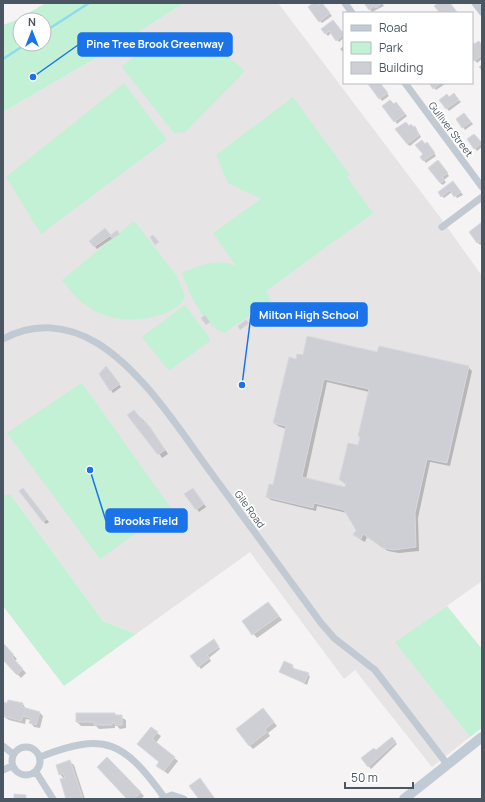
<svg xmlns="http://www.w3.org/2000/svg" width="485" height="802" font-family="Manrope,sans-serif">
  <rect width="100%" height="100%" fill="#f5f3f3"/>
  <path fill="#e6e4e5" d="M184,3h94l162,214 42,59v305l-86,61 74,95 -38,30 -77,-97 -11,9 -94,-127 -114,82 -33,-13 -92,-126h-8v-383l119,-69z"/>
  <path fill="#c3f1d5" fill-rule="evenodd" d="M46,3h138l-62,40 -119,69v-87l11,-4zM20,20h24v24h-24z
    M187,41l33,9 25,21 -60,61 -11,1 -53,-67 28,-19z
    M124,83l43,57 -126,94 -35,-57z
    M293,97l57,78 -3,2 26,36 -107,78 5,10 -47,32c-21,-8 -35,-40 -42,-60 17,-8 37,-15 54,-7l-23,-33 48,-34 -33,-16 -12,-28z
    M134,221l43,55 8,20c-8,22 -52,26 -72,22 -6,-2 -14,-5 -20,-8 -13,-8 -22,-18 -31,-30z
    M185,305l26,35 -42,31 -27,-34z
    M82,383l89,125 -71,51 -93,-126z
    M3,495h8l92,126 33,13 -72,52 -61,-80z
    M447,606l35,43v79l-12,9 -75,-95z"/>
  <path fill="#0003" fill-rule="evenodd" d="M316,3l3,4 5,-1 8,10 -10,7 -2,-2z
    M365,3h17l2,3 -12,6z
    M439,3l12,2 6,8h-16l-6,-7z
    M335,23l9,12v3l-5,4 -8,-9 -3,3 -2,-2z
    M472,43l2,2 8,1v13l-5,4 -5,-6z
    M344,46v7l-4,-4z
    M482,64v7l-3,-4z
    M372,83h7l10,13 -7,5 -12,-16z
    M430,83h15v1l-9,6z
    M456,97l5,5 -12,9 -9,-11z
    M394,105l5,1 8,10 -10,8 -2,-3z
    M464,114l9,10 -8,6 -8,-11z
    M415,127l6,10 -11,9 -3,-2z
    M477,137l5,7v3l-5,4 -9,-11z
    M425,145l4,1 7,10 -10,7 -5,-6 3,-2z
    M440,164l9,12 -5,4 2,2 -3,3 -3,-2z
    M455,184l8,11 -6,3 -5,-6 -8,6 -2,-2z
    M482,224v20l-2,1 -10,-12z
    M108,232l3,4 6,-4 2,2 -22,15 -7,-8z
    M377,353l91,14 4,4 -22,95 -20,-4 -12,56 1,33 -20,2 -11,-2 -21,-14 -2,5 -7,-4 -3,-3 2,-5 -10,-17 -30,-7 -1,5 -45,-11 -4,-3 7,-11 12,-57 -8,-3 -4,-3 23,-63 6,-4zM327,382l42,10 -10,54 -19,34 6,4 -1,4 -39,-9z
    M108,369l13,18 -8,6 -13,-19z
    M134,411l16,16 18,27 -6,4z
    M195,491l11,16 -7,5 -2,-3z
    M26,492l23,30 -3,2 -2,-2z
    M272,607l10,13 -25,18 -14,-16z
    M216,643l4,6 -11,9 2,3 -10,8 -9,-12z
    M3,644l14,15 -2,2 11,12 -5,5 -18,-19z
    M293,666l1,3 16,7 -3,9 -27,-14z
    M3,703l20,1 3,5 13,3 4,4 -3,12 -6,-1 -3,-4v-3l-5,-1 -1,5 -16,-4 -6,-4z
    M263,709l14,17 -9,7 2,3 -17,13 -4,-4z
    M115,714l11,6v8l-6,1 -3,-3h-2v2l-16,1 -3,-3h-15l-4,-4z
    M157,733l4,3 -5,7 22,18 -10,13 -7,-5 -1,-7 -22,-18z
    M392,738l5,6 -26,25 -9,-11 14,-6z
    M107,759l37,37 -3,3h-12z
    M70,762l4,3 11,34 -18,-1 -3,-19 -4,-5z"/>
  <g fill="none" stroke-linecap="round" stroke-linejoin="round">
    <path stroke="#90daee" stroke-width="2.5" d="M44,32l45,-29
      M3,59l23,-15"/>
  </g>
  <path fill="#cdcfd5" stroke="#d7d9de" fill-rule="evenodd" d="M313,3h4l2,2 3,-2 8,10 -11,9 -11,-15z
    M364,3h18l-6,5 -2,-2 -5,4z
    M438,3h12l7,9 -17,1 -6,-7z
    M333,20l11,14 -8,7 -7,-10 -4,3 -4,-5z
    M472,41l2,3 5,-3 3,5v9l-8,6 -2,-2z
    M370,83h10l8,10 -9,6 -11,-15z
    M429,83h12l-8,6z
    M454,93l5,7 -13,9 -7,-9 8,-6 2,3z
    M390,100l4,4 2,-2 9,12 -11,8 -12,-16z
    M464,113l7,9 -9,6 -6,-9z
    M406,122l3,4 2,-2 2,3 2,-1 4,9 -12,9 -12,-15z
    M474,134l8,9 -8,6 -7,-10z
    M422,140l3,4 2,-2 8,11 -12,8 -3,-4 3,-3 -8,-9z
    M438,160l10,13 -6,4 3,3 -5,3 -12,-15z
    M453,181l8,11 -7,5 -4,-7 -9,7 -3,-5z
    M482,222v18l-5,3 -8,-11z
    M105,228l6,7 -17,12 -5,-6z
    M117,230l2,3 -7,5 -2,-2z
    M153,235l6,7 -4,3 -5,-8z
    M205,315l5,7 -4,3 -5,-7z
    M246,320l3,3 -9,7 -2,-4z
    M307,336l70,16 2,-6 90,20 -22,97 -20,-4 -12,54 1,34 -22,3 -11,-2 -20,-14 -2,5 -8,-4 3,-5 -12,-20 -30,-7 -1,5 -47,-11 3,-13 4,1 13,-59 -13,-3 16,-66 7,2 1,-5 6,1zM324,379l45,10 -11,47 2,1 -2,8 -10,-2 -9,37 7,2 -1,5 -43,-10z
    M106,366l14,18 -10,7 -11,-17z
    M134,410l10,13 2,-1 19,28 -7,5 -31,-40z
    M23,488l24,31 -4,3 -24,-31z
    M193,488l11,16 -8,6 -12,-16z
    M268,602l11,14 -27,19 -10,-14z
    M214,639l5,8 -12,8 3,3 -12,9 -8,-11z
    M3,643l11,12 -2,2 11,12 -6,6 -14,-15z
    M284,661l9,4 -1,3 17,5 -5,10 -25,-11z
    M8,700l15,3 -1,4 18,5 -4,13 -7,-2 2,-5 -8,-2 -2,5 -17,-5 -1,-14 4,1z
    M263,708l11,14 -9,7 2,3 -18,14 -13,-17z
    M76,713h39v2h7v10h-7v-3l-3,1v2h-18v-3h-18z
    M151,727l7,5 -6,7 23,18 -11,14 -8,-5 3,-4 -22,-18z
    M392,737l4,5 -28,25 -7,-9 13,-10 2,2z
    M107,757l34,35 -7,7h-7l-30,-32z
    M70,760l13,39h-12v-2l-5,2 -6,-20 5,-1 -2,-5 -4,2 -3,-10z
    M200,778l15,21h-16l-10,-13z
    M14,794l12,1v4h-12z"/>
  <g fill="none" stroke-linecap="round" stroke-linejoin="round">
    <path stroke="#c1cad2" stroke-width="7" d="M345,3l7,10
      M475,3l7,9
      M405,83l77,104
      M442,227l40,-30
      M3,339c31,-17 64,-14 94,4 46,28 84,89 115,131 36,50 73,99 109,149l13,15 41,32 72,94
      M3,746l10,8
      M12 761a14 14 0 1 1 28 0a14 14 0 1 1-28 0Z
      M40,757c66,-26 84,-15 124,40
      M3,770l9,-4
      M36,772l17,27
      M162,799l10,-4 12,4"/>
    <path stroke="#c1cbd6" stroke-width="10" d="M404,799l78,-62"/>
  </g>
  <g text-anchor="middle" stroke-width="3.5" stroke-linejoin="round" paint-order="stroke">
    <g font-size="10" fill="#4a5661" stroke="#fff">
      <text transform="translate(451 129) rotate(53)" y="4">Gulliver Street</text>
      <text transform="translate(250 509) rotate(54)" y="4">Gile Road</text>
    </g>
  </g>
  <path fill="none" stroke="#1a73e8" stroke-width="1.5" d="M33 77L78 45M242 385L251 315M90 470L106 521"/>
  <g fill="#1a73e8" stroke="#fff" stroke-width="1.5">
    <circle cx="33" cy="77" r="4"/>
    <circle cx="242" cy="385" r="4"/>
    <circle cx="90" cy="470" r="4"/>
  </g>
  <g fill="#1a73e8" stroke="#1a73e8" stroke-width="1.5">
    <rect x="78" y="33" width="154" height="23" rx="4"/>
    <rect x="251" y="303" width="116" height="23" rx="4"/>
    <rect x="106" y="509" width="81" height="23" rx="4"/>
  </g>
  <g font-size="11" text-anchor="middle" font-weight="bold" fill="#fff">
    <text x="155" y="48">Pine Tree Brook Greenway</text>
    <text x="309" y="319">Milton High School</text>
    <text x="146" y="525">Brooks Field</text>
  </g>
  <rect width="485" height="802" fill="none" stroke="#4a5661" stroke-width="8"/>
  <rect x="343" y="12" width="130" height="72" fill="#ffffff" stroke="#b7bbc0"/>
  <rect x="351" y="25" width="20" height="6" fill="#c1cbd6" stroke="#b7bbc0"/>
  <text x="379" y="32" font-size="12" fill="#4a5661">Road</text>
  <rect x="351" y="42" width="20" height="12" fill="#c3f1d5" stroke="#b7bbc0"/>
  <text x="379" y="52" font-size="12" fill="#4a5661">Park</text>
  <rect x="351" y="62" width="20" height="12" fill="#cdcfd5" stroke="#b7bbc0"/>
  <text x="379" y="72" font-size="12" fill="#4a5661">Building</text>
  <g transform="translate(32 32)"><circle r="19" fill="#ffffff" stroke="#b7bbc0"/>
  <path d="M0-3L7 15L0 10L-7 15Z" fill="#1a73e8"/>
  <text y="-6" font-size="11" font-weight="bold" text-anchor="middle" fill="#4a5661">N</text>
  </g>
  <path d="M345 782v6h68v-6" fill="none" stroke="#4a5661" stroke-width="2"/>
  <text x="351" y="782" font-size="12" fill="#4a5661" stroke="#ffffff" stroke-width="3" paint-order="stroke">50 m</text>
</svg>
